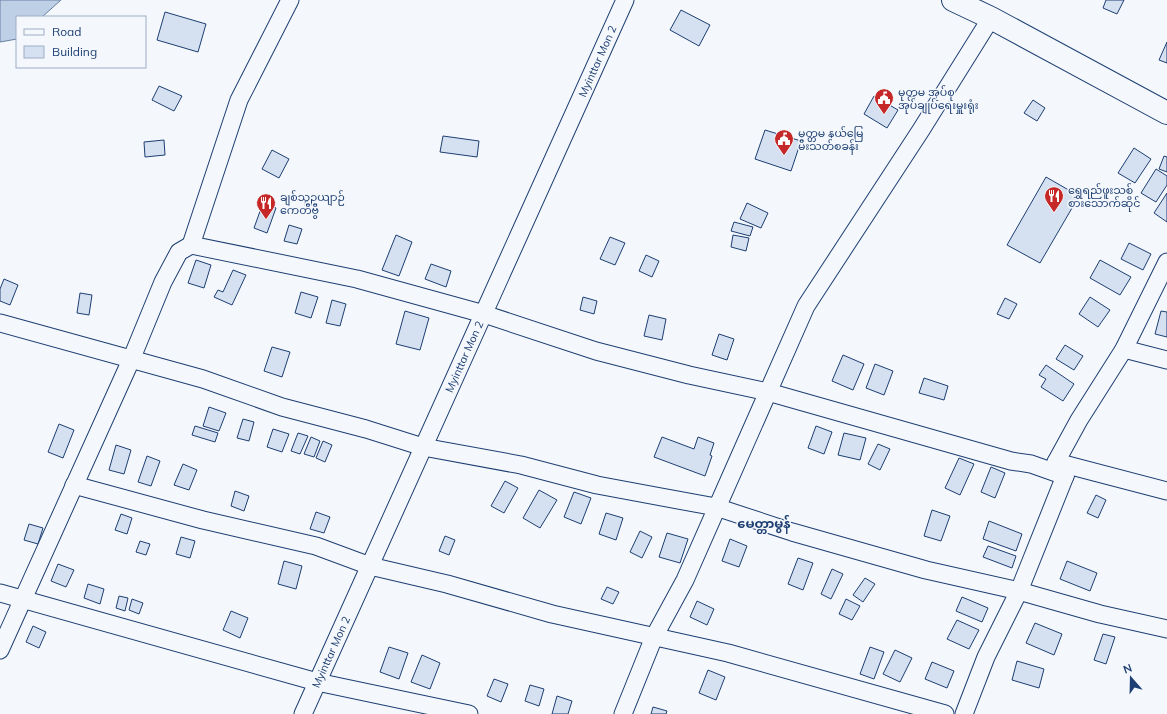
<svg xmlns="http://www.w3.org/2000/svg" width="1167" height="714" font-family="Mulish,'Noto Sans Myanmar',sans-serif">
  <rect width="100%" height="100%" fill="#f4f7fb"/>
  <path fill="#bed0e5" stroke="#687fa3" d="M0,0h61l-19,17h-25v22l-17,3z"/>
  <path fill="#d5e0f0" stroke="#1d3f73" d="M1106,0h18l-7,14 -14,-6z
    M681,10l29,15 -11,21 -29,-16z
    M165,12l41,12 -8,28 -41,-12z
    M1167,42v21l-8,-3z
    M159,86l23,10 -8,15 -22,-11z
    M874,96l24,14 -11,18 -23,-14z
    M1033,100l12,8 -8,13 -13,-8z
    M765,130l36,11 -10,30 -36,-12z
    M443,136l36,5 -2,16 -37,-5z
    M164,140l1,15 -20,2 -1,-15z
    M1134,148l17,11 -16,24 -17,-10z
    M272,150l17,9 -10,19 -17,-9z
    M1164,156l3,1v15l-8,-3z
    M1156,169l11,7v9l-11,17 -15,-9z
    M1046,177l33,19 -39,67 -33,-18z
    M1167,193v29l-13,-9z
    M263,203l13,5 -9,25 -13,-5z
    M747,203l21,10 -7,15 -21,-9z
    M734,222l19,5 -3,9 -19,-5z
    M289,225l13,4 -5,15 -13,-3z
    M396,235l16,7 -13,34 -17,-6z
    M733,235l16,3 -3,13 -15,-4z
    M610,237l15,6 -10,22 -15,-6z
    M1129,243l22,11 -8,16 -22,-11z
    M646,255l13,6 -7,16 -13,-6z
    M196,260l15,5 -7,23 -16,-5z
    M1100,260l31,17 -11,18 -30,-17z
    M431,264l20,7 -5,16 -21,-8z
    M233,270l13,5 -14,30 -18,-8 4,-7 5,2z
    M4,279l14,6 -8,20 -10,-4v-12z
    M301,292l17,5 -7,21 -16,-5z
    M80,293l12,2 -3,20 -12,-2z
    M583,297l14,4 -3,13 -14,-4z
    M1090,297l20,13 -12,17 -19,-13z
    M1005,298l12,6 -8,15 -12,-5z
    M332,300l14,4 -6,22 -14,-3z
    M405,311l24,7 -9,32 -24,-6z
    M1161,311l6,1v25l-12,-3z
    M649,315l17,4 -4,21 -18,-4z
    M719,334l15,5 -7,21 -15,-5z
    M1065,345l18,11 -9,14 -18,-11z
    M272,347l18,5 -8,25 -18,-6z
    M843,355l21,9 -11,26 -21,-9z
    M875,364l18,7 -9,24 -18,-7z
    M1046,365l28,19 -11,17 -22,-14 5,-8 -7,-4z
    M924,378l24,8 -4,14 -25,-7z
    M209,407l17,6 -7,18 -16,-5z
    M243,419l11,3 -5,19 -12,-3z
    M59,424l15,6 -11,28 -15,-6z
    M195,426l23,7 -3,9 -23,-7z
    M816,426l16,6 -8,22 -16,-6z
    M273,429l16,5 -7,18 -15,-5z
    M298,433l10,3 -8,18 -9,-3z
    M844,433l22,5 -6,22 -22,-5z
    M311,437l9,4 -6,16 -10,-3z
    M662,437l32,12 4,-12 16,6 -4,12 2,1 -7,20 -51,-19z
    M323,441l9,4 -7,17 -9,-4z
    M878,444l12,5 -10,21 -12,-6z
    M116,445l15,5 -7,24 -15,-4z
    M147,456l13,5 -9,25 -13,-4z
    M959,458l15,6 -14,31 -15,-7z
    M183,464l14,6 -8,20 -15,-5z
    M991,467l14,6 -10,25 -14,-6z
    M505,481l13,7 -14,25 -13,-7z
    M539,490l18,10 -17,28 -17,-10z
    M235,491l14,5 -5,15 -13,-5z
    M574,492l17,6 -10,26 -17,-7z
    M1096,495l10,5 -8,18 -11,-5z
    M932,510l18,6 -9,25 -17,-5z
    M316,512l14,5 -6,16 -14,-4z
    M606,513l17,5 -7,22 -17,-6z
    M121,514l11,4 -5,16 -12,-4z
    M989,521l33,13 -6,17 -33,-12z
    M29,524l14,4 -5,16 -14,-4z
    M640,531l12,6 -10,21 -12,-6z
    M667,533l21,6 -8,24 -21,-6z
    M445,536l10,4 -6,15 -10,-4z
    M181,537l14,4 -5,17 -14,-4z
    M730,539l17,7 -8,21 -17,-6z
    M140,541l10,3 -4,11 -10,-3z
    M988,546l28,10 -4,12 -29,-11z
    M798,558l15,5 -10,27 -15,-6z
    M284,561l18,5 -6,23 -18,-5z
    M1067,561l30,12 -7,18 -30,-12z
    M58,564l16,6 -8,17 -15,-6z
    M832,569l11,5 -12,25 -10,-5z
    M865,578l10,6 -12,18 -10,-7z
    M88,584l16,5 -4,15 -16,-6z
    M607,587l12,5 -6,12 -12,-5z
    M119,596l9,2 -3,13 -9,-3z
    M962,597l26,11 -6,14 -26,-11z
    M132,599l11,4 -4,11 -10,-4z
    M846,599l14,7 -8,14 -13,-6z
    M697,601l17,8 -7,16 -17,-8z
    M231,611l17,7 -8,20 -17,-8z
    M957,620l22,10 -10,19 -22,-10z
    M1035,623l27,11 -8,21 -28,-12z
    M33,626l13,6 -7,16 -13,-6z
    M1103,634l12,3 -9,27 -12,-4z
    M389,647l19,6 -9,26 -19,-7z
    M870,647l14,5 -10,27 -14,-5z
    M895,650l17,8 -12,24 -17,-8z
    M422,655l18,8 -10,26 -19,-7z
    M1017,661l27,8 -5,19 -27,-8z
    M932,662l22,9 -7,17 -22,-9z
    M708,670l17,7 -9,23 -17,-7z
    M494,679l14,5 -7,18 -14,-6z
    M530,685l14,4 -5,17 -14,-5z
    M557,696l15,5 -4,13h-16z
    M653,707l14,4 -1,3h-15z"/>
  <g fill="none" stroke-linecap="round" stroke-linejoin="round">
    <defs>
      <g id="street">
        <path d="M191,245l48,-145 51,-100"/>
        <path d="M0,323l203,56 79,28 84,22 57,18 98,18 76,20 59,11 60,11 76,25 134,38 93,21 46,-115"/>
        <path d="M1124,349l43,11"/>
        <path d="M1056,462l111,29"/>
        <path d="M1065,476l-9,-14 23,-42 45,-71 43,-87"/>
        <path d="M74,485l129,35 113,26 54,20 77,18 105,30 176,39 217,61"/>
        <path d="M0,593l317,89 152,32"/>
        <path d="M0,650l131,-290 32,-78 16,-30 12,-7 166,34 127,35 112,37 93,24 79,17 243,69 20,3 34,12"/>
        <path id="s1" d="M303,714l322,-714"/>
        <path d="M623,714l31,-77 31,-57 121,-274 115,-176 70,-112"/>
        <path d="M964,714l22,-57 33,-66 81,23 67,15"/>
      </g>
      <path id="highway" d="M953,0l38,18 176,95"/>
    </defs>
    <use href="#street" stroke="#1d3f73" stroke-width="19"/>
    <use href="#highway" stroke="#1d3f73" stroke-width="24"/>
    <use href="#street" stroke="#f4f7fb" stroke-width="17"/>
    <use href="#highway" stroke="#f4f7fb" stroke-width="22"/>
  </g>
  <defs>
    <symbol id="civic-pin" viewBox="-11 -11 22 30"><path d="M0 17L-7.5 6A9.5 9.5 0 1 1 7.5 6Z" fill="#c62828" stroke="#f4f7fb"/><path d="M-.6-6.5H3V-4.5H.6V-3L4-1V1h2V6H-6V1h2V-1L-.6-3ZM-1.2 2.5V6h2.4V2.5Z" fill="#fff"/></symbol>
    <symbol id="restaurant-pin" viewBox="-11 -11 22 30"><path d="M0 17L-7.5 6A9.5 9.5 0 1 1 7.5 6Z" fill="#c62828" stroke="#f4f7fb"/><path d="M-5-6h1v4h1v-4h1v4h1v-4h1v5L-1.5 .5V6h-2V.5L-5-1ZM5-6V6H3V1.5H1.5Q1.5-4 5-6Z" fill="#fff"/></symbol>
  </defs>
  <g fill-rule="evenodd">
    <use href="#civic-pin" x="873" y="87" width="22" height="30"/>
    <use href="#civic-pin" x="773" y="128" width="22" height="30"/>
    <use href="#restaurant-pin" x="1043" y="185" width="22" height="30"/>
    <use href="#restaurant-pin" x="255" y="192" width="22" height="30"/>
  </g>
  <g text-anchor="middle" stroke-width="3" stroke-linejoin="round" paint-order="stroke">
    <g font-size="11" fill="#1d3f73" stroke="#f4f7fb">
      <text dy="4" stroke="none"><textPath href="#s1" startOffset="716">Myinttar Mon 2</textPath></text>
      <text dy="4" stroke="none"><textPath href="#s1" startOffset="392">Myinttar Mon 2</textPath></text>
      <text dy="4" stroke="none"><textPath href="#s1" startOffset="68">Myinttar Mon 2</textPath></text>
    </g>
    <g font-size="11" fill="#1d3f73" stroke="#f4f7fb" text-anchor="start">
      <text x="898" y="96">မုတ္တမ အုပ်စု<tspan x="898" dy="13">အုပ်ချုပ်ရေးမှူးရုံး</tspan></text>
      <text x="798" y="137">မုတ္တမ နယ်မြေ<tspan x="798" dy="13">မီးသတ်စခန်း</tspan></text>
      <text x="1068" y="194">ရွှေရည်ဖူးသစ်<tspan x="1068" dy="13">စားသောက်ဆိုင်</tspan></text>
      <text x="280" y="201">ချစ်သူဥယျာဉ်<tspan x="280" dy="13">ကေတီဗွီ</tspan></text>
    </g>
    <g font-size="13" font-weight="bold" fill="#1d3f73" stroke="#f4f7fb">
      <text x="764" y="528">မေတ္တာမွန်</text>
    </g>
  </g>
  <rect x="16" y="16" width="130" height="52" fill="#f4f7fb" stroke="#9eadc5"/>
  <rect x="24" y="29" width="20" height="6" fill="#f4f7fb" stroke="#9eadc5"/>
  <text x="52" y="36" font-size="12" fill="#1d3f73">Road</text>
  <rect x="24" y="46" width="20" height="12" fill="#d5e0f0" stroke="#9eadc5"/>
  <text x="52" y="56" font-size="12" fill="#1d3f73">Building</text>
  <g transform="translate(1131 678) rotate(340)" stroke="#f4f7fb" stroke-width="3" paint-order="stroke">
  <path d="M0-3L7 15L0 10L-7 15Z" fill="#1d3f73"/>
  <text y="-6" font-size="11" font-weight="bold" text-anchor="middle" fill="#1d3f73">N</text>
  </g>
</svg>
